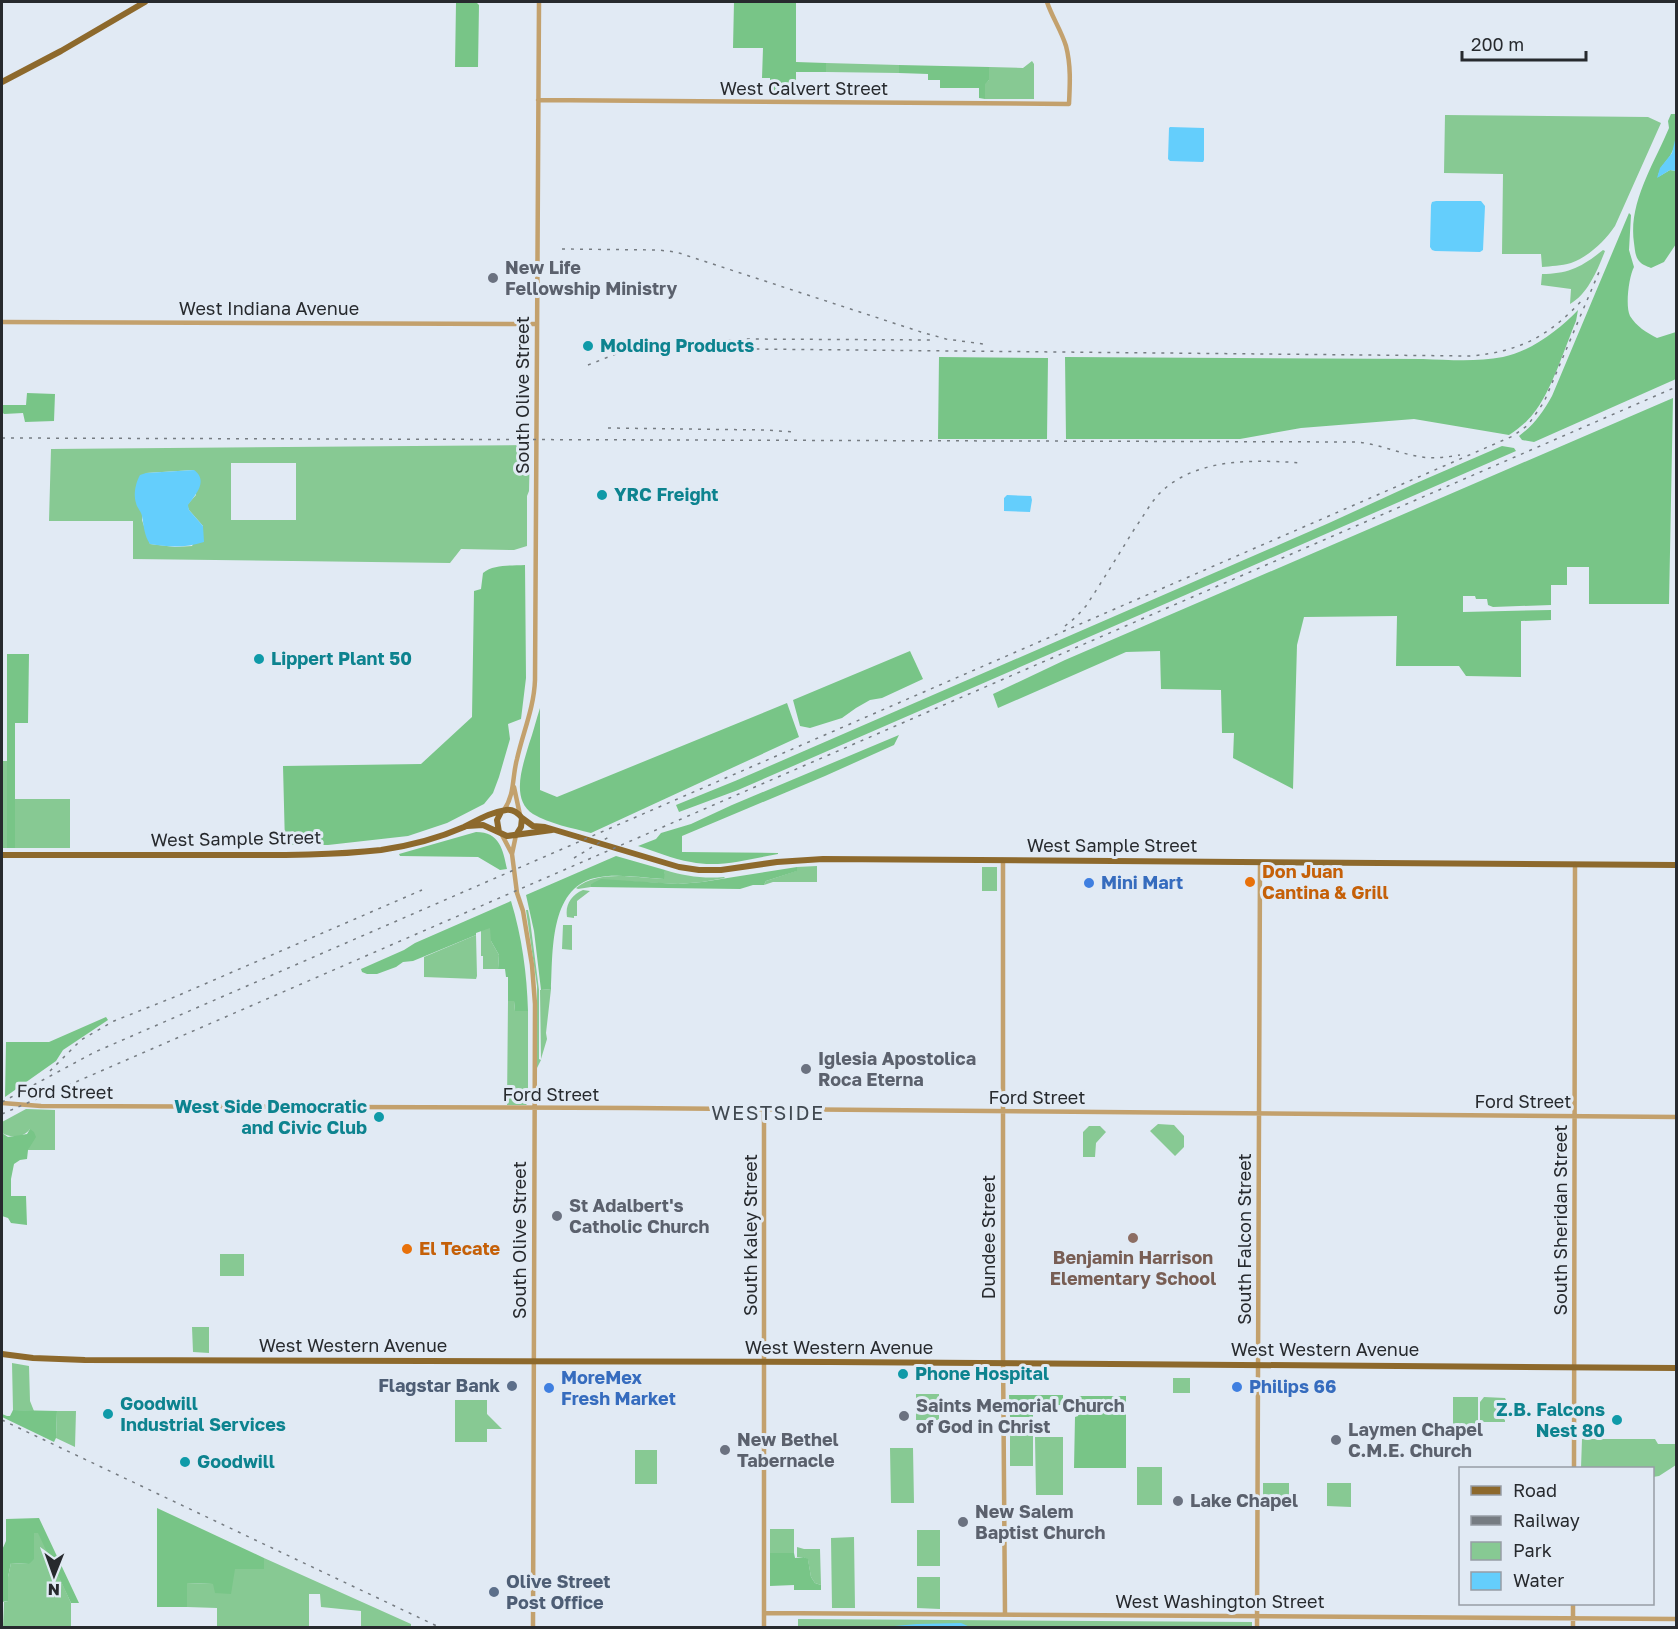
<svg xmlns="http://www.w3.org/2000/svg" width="1678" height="1629" font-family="'Golos Text',sans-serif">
  <rect width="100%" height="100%" fill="#e1eaf4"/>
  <path fill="#87c993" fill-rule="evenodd" d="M1032,61l2,3v35h-49v-16l4,-3v-13l34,1z
    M826,63l73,2v8l-73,-1z
    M1445,115l203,2 13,6 -46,103c-10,15 -27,31 -44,37 -10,3 -20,3 -29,4l-1,-13h-39l1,-80 -59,-1z
    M1603,250l2,1c-7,18 -17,43 -35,53l1,-15 -30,-4 1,-11c26,0 40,-7 61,-24z
    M530,445l-1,46 -2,5v50l-13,4 -53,-1 -11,14 -317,-4v-38h-84l2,-72zM231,463h65v57h-65zM194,470l2,25 -9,10 2,5 14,16 -11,20 -17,1 -25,-3 -8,-24 4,-47z
    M2,761h5v87h-5z
    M15,799h55v49h-55z
    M817,866v16h-44l-9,3 2,-4 30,-10 1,-4z
    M982,867h15v24h-15z
    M665,870c19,6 39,9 59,7l1,1 -23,4 -24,2 -58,-3 -29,3v3l-13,2 -2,-1c24,-19 60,-10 87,-9z
    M583,890l7,1 -13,10v15h-3v2l-7,-1c-2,-12 4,-22 16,-27z
    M526,910h2l2,10 9,70v69l2,1 -4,8v-82z
    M563,925h9v25l-10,-1z
    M486,928h5v13l8,14 -1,14h-15v-13h-2v-26z
    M476,935l1,41 -1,3 -52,-2v-20z
    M551,989l-5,44 1,6 -6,20 -1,-69z
    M508,1001h6l1,10h13v92l-2,2h-19z
    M26,1109l29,1v40h-27l2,-21c-6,9 -19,9 -28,4v-11z
    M1158,1124l16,1 10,11v11l-9,9 -25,-25z
    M1089,1126h11l6,6 -10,11 -1,14h-12v-25z
    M220,1254h24v22h-24z
    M192,1327h17v26l-16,-1z
    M12,1363l17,3 1,35 4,10 -21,-1z
    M1173,1378h17v15h-17z
    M916,1394h23v26h-23z
    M1453,1397h25v33h-25z
    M1484,1397l21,1 1,2c-7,2 -9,7 -8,14l7,6v2h-25v-20z
    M455,1400h32v14l15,15h-15v13h-32z
    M57,1411h19l-1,36 -19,-9z
    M1010,1432h23v34h-23z
    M1035,1437h28v58h-27z
    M1582,1439h73l3,5h18v21l-17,11 -6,1 -1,-9h-71z
    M890,1448h23l1,55h-23z
    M635,1450h22v34h-22z
    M1137,1467h25v38h-25z
    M1263,1483h26v23h-26z
    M1327,1483h24v24l-24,-1z
    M770,1529h24v24h-24z
    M917,1530h23v36h-23z
    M34,1533h5l32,70v24h-68l1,-25 4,-1v-24l3,-14 18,1z
    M854,1537l1,71h-23l-1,-70z
    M797,1547l7,2h16l1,36 -6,-2 -4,-6 -3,-17 -4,-3h-7z
    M264,1558l147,66v3h-50v-16l-40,-4 -1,-13h-11v33h-92v-19l-30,-1v-24l26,1 21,-15h29z
    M917,1577h23v32l-23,-1z
    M798,1619l454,3v5l-454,1z"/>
  <path fill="#78c587" d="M734,2h62v60l30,1v9h-30v25l-26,-1v-18h-8l1,-30h-30z
    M456,3h21l2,2 -1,62h-23z
    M899,65l90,2v13l-4,4v15l-6,-1v-10h-39v-8h-12v-6l-29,-1z
    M1671,114h5c0,12 2,27 -4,38 -5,11 -11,11 -14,25l12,-7 6,1v73l-12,18 -13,6c-4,-2 -9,-3 -12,-7 -4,-5 -4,-11 -5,-18 -6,-40 20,-79 35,-115l-1,-7z
    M1629,213l2,2 -2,35 5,17c-5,9 -9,39 -4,49 6,10 17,17 27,22l19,-6v47l-142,63 -12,-2 -3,-4c15,-11 24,-24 33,-40z
    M1578,310l-2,11c-11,26 -25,72 -43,93 -7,9 -15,15 -24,21l-95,-16 -113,9 -61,11h-174l-1,-82 358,2c27,1 54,3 80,-2 27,-5 57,-28 75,-47z
    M939,357l109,1 -1,81h-109z
    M27,393l28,1 -1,27 -29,1 -2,-9 -19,1 -2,-2v-7h24z
    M1673,398l-4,206h-80v-37h-22v18h-16v20l-58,2 -5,-2 -1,-6h-11l-1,-3h-12v16l88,-2v10l-30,1v56l-55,-1 -7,-10h-63l1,-50 -93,1 -7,28 -4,144 -60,-31 1,-25h-12l-1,-43 -60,-1 -1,-38 -34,1 -128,56 -5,-14 72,-34z
    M1502,446l12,2 2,3 -778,339 -59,22 -3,-7 59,-24 594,-258 85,-39z
    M525,565l1,113 -5,41 -13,5 2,15 -11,38 -6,16 -9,11 -37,19 -39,13 -80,9h-43l-2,-79 138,-2 51,-47 2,-126 7,-2 2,-16c11,-9 28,-7 42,-8z
    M910,651l13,28 -41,19 -12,2 -14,8 -14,10 -32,10 -10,-2 -7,-26z
    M7,654h22l-1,69h-13v125h-8z
    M787,703l12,34 -208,96c-19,-5 -41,-9 -58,-19 -23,-15 -10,-49 -4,-70 4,-11 7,-24 11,-36v82l17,7z
    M899,735l-5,10 -69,31 -143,60v16l96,1v1c-29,5 -58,14 -87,8 -19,-3 -36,-11 -53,-16l18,-7 5,-6 30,-9 41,-19z
    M476,832c24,0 27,18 31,37l-7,1 -22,-13 -78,-1 -1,-2z
    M616,856l49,14 -1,9c-22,-1 -47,-6 -69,-1 -46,10 -42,76 -44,111l-10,1 -7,-59 -8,-36z
    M797,867v4l-31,10 -2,4h-11l-13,4 -149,-2v-3l10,-5 77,5 24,-2z
    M511,901c11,36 16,73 17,110h-13l-1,-10h-6v-24h-2l-1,-8h-7l1,-14 -8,-14 -1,-13 -14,5v2l-63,26 -10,1 -7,5 -19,7h-10l-5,-2 -1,-3 43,-19 11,-7z
    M106,1017l2,3 -45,30 -7,11 -51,36 1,-55h43z
    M30,1129l4,3 2,5 -8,13 -1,9 -7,1 -6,4 -3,15v17h15l1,29 -16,-2 -3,-5 -6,-2v-86v3l6,4 19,-3z
    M1009,1395h54v10h-30v12h-23z
    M1079,1396h47v72h-52l1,-51 3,-1 4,-11z
    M13,1410l44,1 -1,27 -2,4 -52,-25v-3l5,2h3z
    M157,1508l107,50v11h-29l-4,25 -16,-1 -2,-9 -26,-1v24h-30z
    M39,1518l40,85h-8l-33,-70h-4v26l-5,5 -18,-1 -3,14v24l-6,1v-52l4,-9v-22z
    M770,1553h24l1,5 9,-1 4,2 3,18 4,6 6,2v5h-27v-5l-24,1z"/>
  <path fill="#64cefc" d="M1170,127l34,1v32l-1,2 -33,-1 -2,-2 1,-31z
    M1676,136v35l-6,-1 -13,8 3,-10 12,-15z
    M1436,201h45l4,5 -2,44 -3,2 -45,-1 -3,-1 -2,-3 1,-42 1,-3z
    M194,470c15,11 1,25 -6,35l1,5 14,16 1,16c-19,6 -35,5 -54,2 -6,-9 -6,-17 -8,-28 -1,-5 -5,-8 -6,-13 -3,-9 0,-21 4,-28l6,-2z
    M1007,495l24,1 1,4 -2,12 -26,-1v-13z
    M961,1623l9,4h-87l34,-3z"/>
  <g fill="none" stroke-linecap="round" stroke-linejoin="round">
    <path stroke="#c3a16d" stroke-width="4.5" d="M538,100l531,4c1,-20 2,-39 -3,-58 -5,-16 -14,-29 -19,-44
      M2,322l535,2
      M514,787l6,28
      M504,810c11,-16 8,-33 13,-51 6,-27 17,-51 18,-79l4,-678
      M502,835l10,19
      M516,835l-4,19 5,39 6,18 9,54 3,39 -2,624
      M1003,860v492l2,262
      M2,1103l39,3 592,2 1043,9
      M764,1109v519
      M1574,1468l1,-604
      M764,1613l912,6
      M1257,1628l3,-766
      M1573,1628v-24"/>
    <path stroke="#8d692c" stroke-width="6" d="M2,82l59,-31 84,-49
      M522,818l11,8 12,1 134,40 20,3h22l56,-8 46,-3 853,6
      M467,826l16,-1 24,11 45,-6
      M499,832l-2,-12 4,-8
      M2,855c71,0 143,0 214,0 55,0 110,1 165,-5 27,-4 58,-12 83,-23 14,-7 27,-15 42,-17 7,-1 12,3 16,8l-1,9 -5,8
      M2,1354l31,4 52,2 745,2 846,6"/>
    <path stroke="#767c82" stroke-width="1.5" stroke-dasharray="3 6" stroke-linecap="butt" d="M562,249l96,1 18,2 245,80 25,7 37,5
      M711,342l31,-3 191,1
      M588,365l28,-11 32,-6 822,8c50,-4 81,-21 114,-58
      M608,428l157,2 30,2
      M2,438l1355,4c22,2 43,12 65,15 13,2 25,0 38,-2
      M1065,626l11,-9 10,-11c17,-26 33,-52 49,-78 9,-12 16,-27 27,-37 37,-34 94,-31 141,-28
      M574,858l38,-23
      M50,1071l31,-31 33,-19 63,-25 245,-106
      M2,1102l93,-50 1418,-616 15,-11 16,-23 55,-130
      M2,1114l1674,-727
      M2,1420l439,208"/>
  </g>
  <g fill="#6b7280" stroke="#e1eaf4" stroke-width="2">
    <circle cx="493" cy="278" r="6"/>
    <circle cx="806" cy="1069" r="6"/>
    <circle cx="557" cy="1216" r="6"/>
    <circle cx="904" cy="1416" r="6"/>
    <circle cx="1336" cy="1440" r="6"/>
    <circle cx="725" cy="1450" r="6"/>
    <circle cx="1178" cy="1501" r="6"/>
    <circle cx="963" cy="1522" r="6"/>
  </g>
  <g fill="#0f9aa8" stroke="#e1eaf4" stroke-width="2">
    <circle cx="588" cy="346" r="6"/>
    <circle cx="602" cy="495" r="6"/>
    <circle cx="259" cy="659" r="6"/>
    <circle cx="379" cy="1117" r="6"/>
    <circle cx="903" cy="1374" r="6"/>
    <circle cx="108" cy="1414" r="6"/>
    <circle cx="1617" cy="1420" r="6"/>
    <circle cx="185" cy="1462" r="6"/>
  </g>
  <g fill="#e8710a" stroke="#e1eaf4" stroke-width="2">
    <circle cx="1250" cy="882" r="6"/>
    <circle cx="407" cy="1249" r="6"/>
  </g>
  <g fill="#3f7fe0" stroke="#e1eaf4" stroke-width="2">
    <circle cx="1089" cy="883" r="6"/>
    <circle cx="1237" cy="1387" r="6"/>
    <circle cx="549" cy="1388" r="6"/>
  </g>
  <circle fill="#8d6e63" stroke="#e1eaf4" stroke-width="2" cx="1133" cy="1238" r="6"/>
  <g fill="#5c6f8a" stroke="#e1eaf4" stroke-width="2">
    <circle cx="512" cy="1386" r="6"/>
    <circle cx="494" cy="1592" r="6"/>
  </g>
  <g text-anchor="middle" stroke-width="6" stroke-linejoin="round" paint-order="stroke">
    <g font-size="18" fill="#272a2e" stroke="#e1eaf4">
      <text x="804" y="95">West Calvert Street</text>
      <text x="269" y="315">West Indiana Avenue</text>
      <text transform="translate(523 395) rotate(-90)" y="6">South Olive Street</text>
      <text transform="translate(236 839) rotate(-1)" y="6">West Sample Street</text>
      <text x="1112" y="852">West Sample Street</text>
      <text transform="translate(65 1092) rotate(1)" y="6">Ford Street</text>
      <text x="551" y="1101">Ford Street</text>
      <text x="1037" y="1104">Ford Street</text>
      <text x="1523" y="1108">Ford Street</text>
      <text transform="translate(1561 1220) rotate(-90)" y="6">South Sheridan Street</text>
      <text transform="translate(751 1235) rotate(-90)" y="6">South Kaley Street</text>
      <text transform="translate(989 1237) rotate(-90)" y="6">Dundee Street</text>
      <text transform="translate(1245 1239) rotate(-90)" y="6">South Falcon Street</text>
      <text transform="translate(520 1240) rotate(-90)" y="6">South Olive Street</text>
      <text x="353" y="1352">West Western Avenue</text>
      <text x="839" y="1354">West Western Avenue</text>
      <text x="1325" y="1356">West Western Avenue</text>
      <text x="1220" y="1608">West Washington Street</text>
    </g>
    <g font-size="18" font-weight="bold" fill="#5b616d" stroke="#e1eaf4" text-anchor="start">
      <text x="505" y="274">New Life<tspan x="505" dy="21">Fellowship Ministry</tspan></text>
      <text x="818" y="1065">Iglesia Apostolica<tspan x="818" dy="21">Roca Eterna</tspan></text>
      <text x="569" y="1212">St Adalbert's<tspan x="569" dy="21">Catholic Church</tspan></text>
      <text x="916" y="1412">Saints Memorial Church<tspan x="916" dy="21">of God in Christ</tspan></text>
      <text x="1348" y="1436">Laymen Chapel<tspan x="1348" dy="21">C.M.E. Church</tspan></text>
      <text x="737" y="1446">New Bethel<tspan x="737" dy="21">Tabernacle</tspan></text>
      <text x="1190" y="1507">Lake Chapel</text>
      <text x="975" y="1518">New Salem<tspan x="975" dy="21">Baptist Church</tspan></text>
    </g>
    <g font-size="18" font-weight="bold" fill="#0d838f" stroke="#e1eaf4" text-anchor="start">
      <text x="600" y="352">Molding Products</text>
      <text x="614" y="501">YRC Freight</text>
      <text x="271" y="665">Lippert Plant 50</text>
      <text x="367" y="1113" text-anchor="end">West Side Democratic<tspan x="367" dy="21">and Civic Club</tspan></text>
      <text x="915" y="1380">Phone Hospital</text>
      <text x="120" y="1410">Goodwill<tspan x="120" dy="21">Industrial Services</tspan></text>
      <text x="1605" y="1416" text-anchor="end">Z.B. Falcons<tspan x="1605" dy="21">Nest 80</tspan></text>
      <text x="197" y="1468">Goodwill</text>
    </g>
    <g font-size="18" font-weight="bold" fill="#c56008" stroke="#e1eaf4" text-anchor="start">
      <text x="1262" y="878">Don Juan<tspan x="1262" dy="21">Cantina &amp; Grill</tspan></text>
      <text x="419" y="1255">El Tecate</text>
    </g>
    <g font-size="18" font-weight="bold" fill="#366cbe" stroke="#e1eaf4" text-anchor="start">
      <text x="1101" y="889">Mini Mart</text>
      <text x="561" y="1384">MoreMex<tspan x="561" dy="21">Fresh Market</tspan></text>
      <text x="1249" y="1393">Philips 66</text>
    </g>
    <g font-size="18" font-weight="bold" fill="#785e54" stroke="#e1eaf4">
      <text x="1133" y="1264">Benjamin Harrison<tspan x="1133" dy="21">Elementary School</tspan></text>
    </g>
    <g font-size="18" font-weight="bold" fill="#4e5e75" stroke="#e1eaf4" text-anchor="end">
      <text x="500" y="1392">Flagstar Bank</text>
      <text x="506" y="1588" text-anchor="start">Olive Street<tspan x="506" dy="21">Post Office</tspan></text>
    </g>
    <g font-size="20" letter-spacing="1.5" fill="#414951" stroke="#e1eaf4">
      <text x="768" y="1120">WESTSIDE</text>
    </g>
  </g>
  <rect width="1678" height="1629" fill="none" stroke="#272a2e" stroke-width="6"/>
  <rect x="1459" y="1467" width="195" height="138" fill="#e1eaf4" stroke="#979da5" stroke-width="1.5"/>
  <rect x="1471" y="1486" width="30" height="9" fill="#8d692c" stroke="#979da5" stroke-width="1.5"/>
  <text x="1513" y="1497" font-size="18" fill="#272a2e">Road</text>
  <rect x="1471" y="1516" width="30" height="9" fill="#767c82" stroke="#979da5" stroke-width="1.5"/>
  <text x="1513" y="1527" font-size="18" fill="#272a2e">Railway</text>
  <rect x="1471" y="1542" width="30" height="18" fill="#87c993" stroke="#979da5" stroke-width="1.5"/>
  <text x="1513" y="1557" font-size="18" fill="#272a2e">Park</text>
  <rect x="1471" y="1572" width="30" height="18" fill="#64cefc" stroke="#979da5" stroke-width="1.5"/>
  <text x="1513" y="1587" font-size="18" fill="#272a2e">Water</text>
  <g transform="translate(54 1575) rotate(181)" stroke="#e1eaf4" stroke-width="4.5" paint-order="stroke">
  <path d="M0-4.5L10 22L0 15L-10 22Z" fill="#272a2e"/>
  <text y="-9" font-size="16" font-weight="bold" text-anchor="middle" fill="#272a2e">N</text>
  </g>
  <path d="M1462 51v9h124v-9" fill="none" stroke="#272a2e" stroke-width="3"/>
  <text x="1471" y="51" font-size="18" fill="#272a2e" stroke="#e1eaf4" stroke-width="4.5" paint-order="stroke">200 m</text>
</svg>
